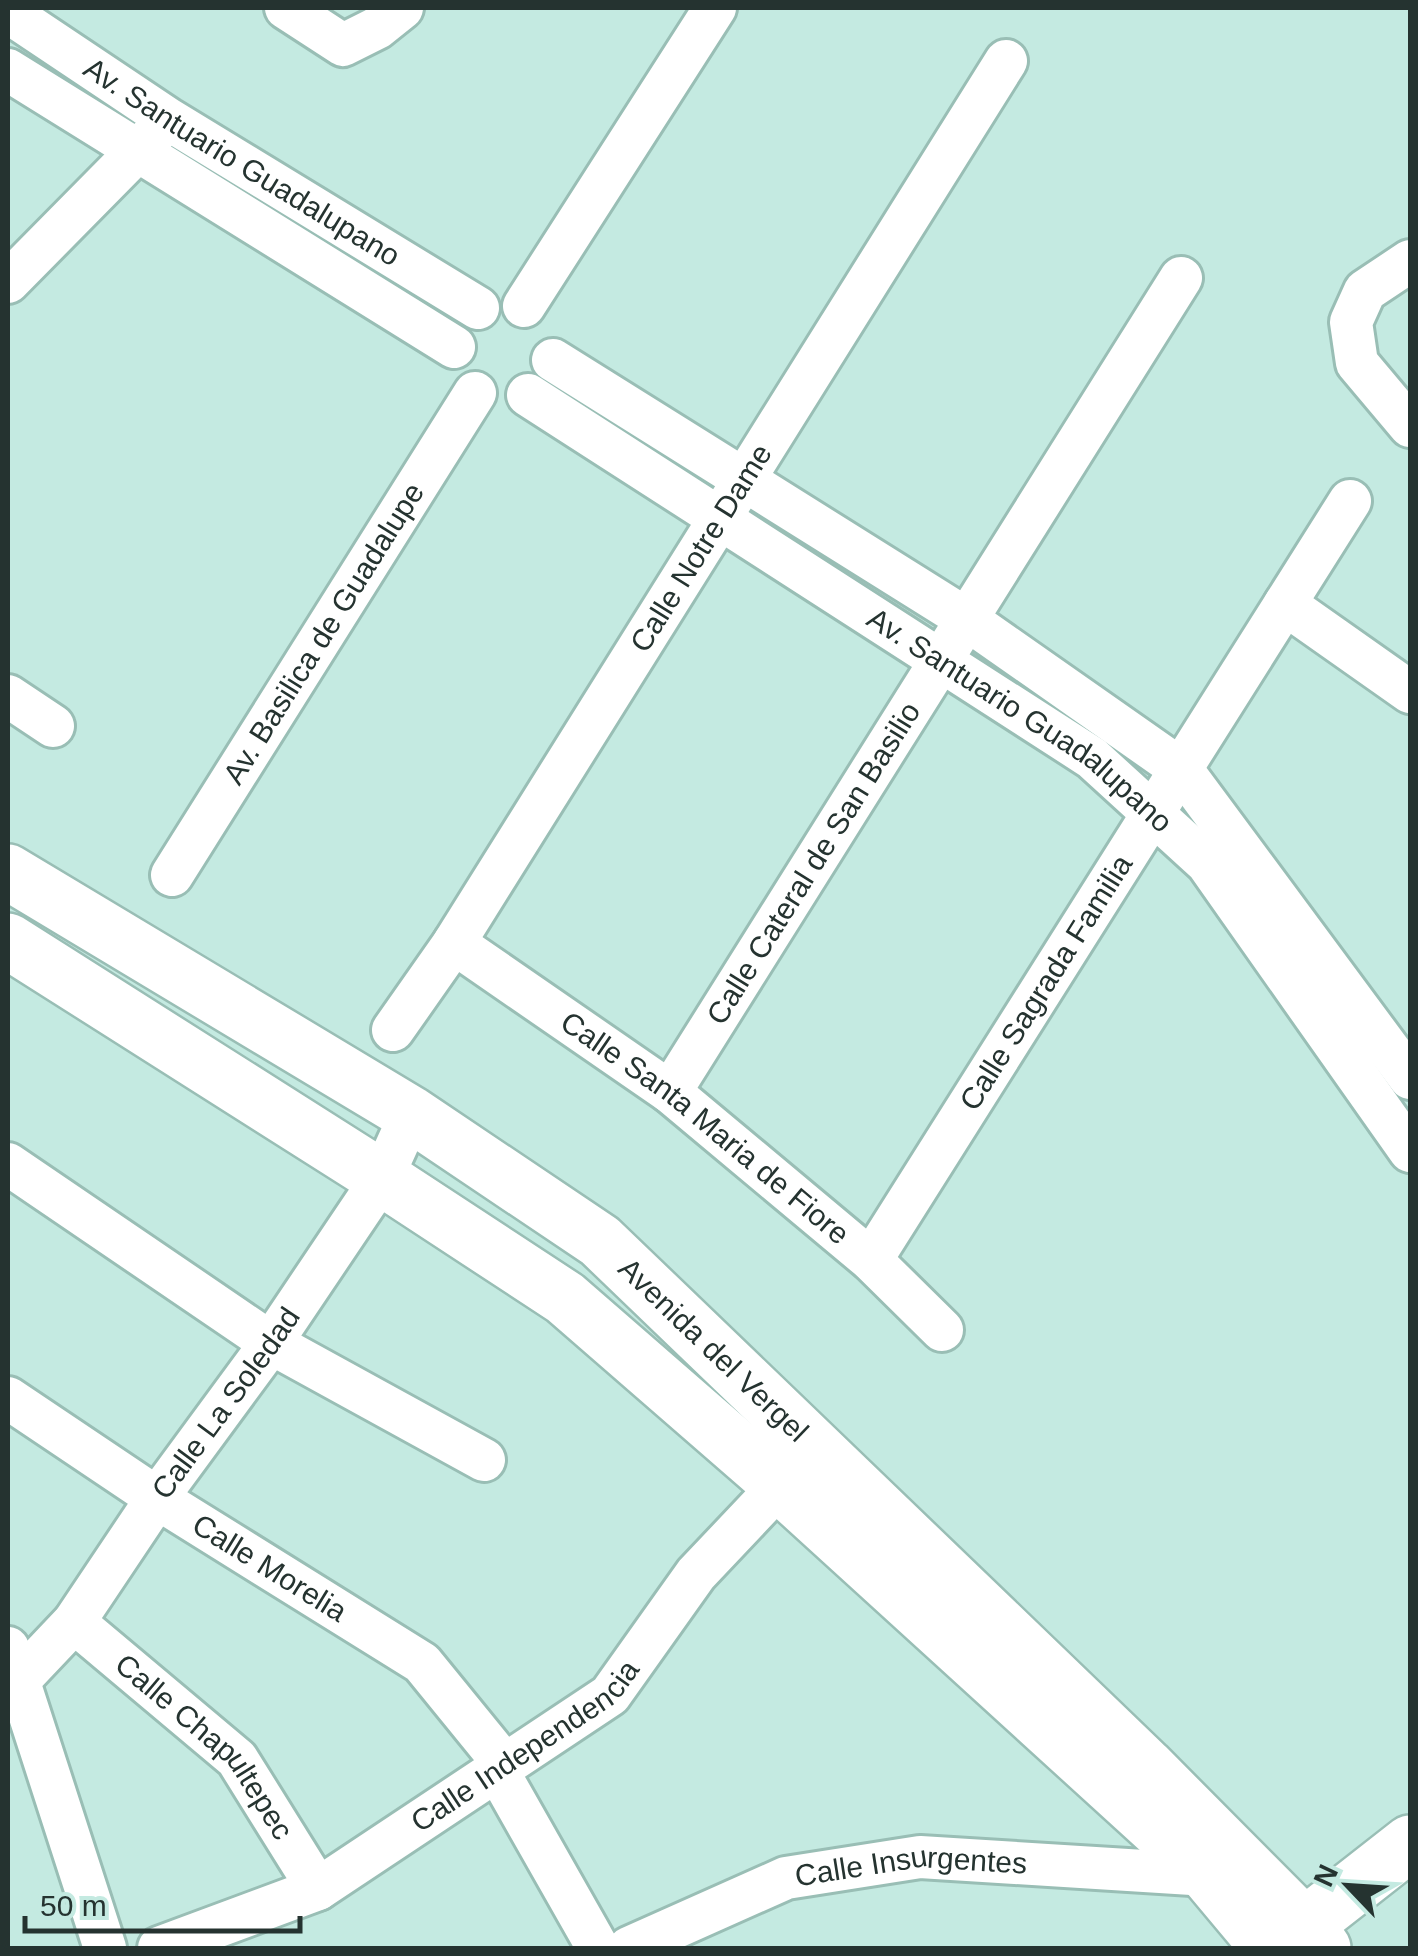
<svg xmlns="http://www.w3.org/2000/svg" width="1418" height="1956" font-family="Helvetica,sans-serif">
  <rect width="100%" height="100%" fill="#c4eae1"/>
  <g fill="none" stroke-linecap="round" stroke-linejoin="round">
    <defs>
      <g id="street">
        <path d="M286,8l57,37 34,-17 25,-20"/>
        <path id="s1" d="M8,12l160,107 310,189"/>
        <path d="M8,70l446,277"/>
        <path d="M1410,261l-45,30 -14,31 6,41 53,63"/>
        <path d="M8,282l147,-149"/>
        <path d="M524,306l191,-298"/>
        <path d="M553,360l412,258 217,152 228,308"/>
        <path id="s2" d="M528,395l564,363 115,105 203,288"/>
        <path d="M1285,604l125,88"/>
        <path d="M8,696l45,30"/>
        <path id="s3" d="M172,875l303,-482"/>
        <path id="s4" d="M454,943l216,149 201,168 71,70"/>
        <path id="s5" d="M393,1030l61,-87 552,-882"/>
        <path id="s6" d="M670,1092l511,-814"/>
        <path d="M8,1164l263,179 213,117"/>
        <path id="s7" d="M871,1260l479,-759"/>
        <path id="s8" d="M8,1398l149,100 265,165 83,102"/>
        <path id="s9" d="M74,1622l163,137 81,130"/>
        <path d="M8,1648l97,300"/>
        <path id="s10" d="M20,1679l54,-57 83,-124 114,-155 111,-165 29,-64"/>
        <path d="M497,1770l101,178"/>
        <path id="s11" d="M159,1948l159,-59 292,-194 86,-121 104,-110"/>
        <path id="s12" d="M629,1948l157,-70 134,-21 288,18"/>
      </g>
      <g id="secondary">
        <path id="s13" d="M8,872l403,242 189,127 546,525 159,160 18,22"/>
        <path d="M8,941l374,237 183,120 215,187 428,390 61,73"/>
        <path d="M1276,1948l134,-105"/>
      </g>
    </defs>
    <use href="#street" stroke="#99beb5" stroke-width="48"/>
    <use href="#secondary" stroke="#99beb5" stroke-width="60"/>
    <use href="#street" stroke="#fff" stroke-width="42"/>
    <use href="#secondary" stroke="#fff" stroke-width="55"/>
  </g>
  <g text-anchor="middle" stroke-width="9" stroke-linejoin="round" paint-order="stroke">
    <g font-size="30" fill="#253330" stroke="#c4eae1">
      <text dy="10" stroke="none"><textPath href="#s1" startOffset="278">Av. Santuario Guadalupano</textPath></text>
      <text dy="10" stroke="none"><textPath href="#s5" startOffset="572">Calle Notre Dame</textPath></text>
      <text dy="10" stroke="none"><textPath href="#s3" startOffset="285">Av. Basilica de Guadalupe</textPath></text>
      <text dy="10" stroke="none"><textPath href="#s2" startOffset="590">Av. Santuario Guadalupano</textPath></text>
      <text dy="10" stroke="none"><textPath href="#s6" startOffset="270">Calle Cateral de San Basilio</textPath></text>
      <text dy="10" stroke="none"><textPath href="#s7" startOffset="328">Calle Sagrada Familia</textPath></text>
      <text dy="10" stroke="none"><textPath href="#s4" startOffset="312">Calle Santa Maria de Fiore</textPath></text>
      <text dy="10" stroke="none"><textPath href="#s13" startOffset="855">Avenida del Vergel</textPath></text>
      <text dy="10" stroke="none"><textPath href="#s10" startOffset="345">Calle La Soledad</textPath></text>
      <text dy="10" stroke="none"><textPath href="#s8" startOffset="312">Calle Morelia</textPath></text>
      <text dy="10" stroke="none"><textPath href="#s11" startOffset="422">Calle Independencia</textPath></text>
      <text dy="10" stroke="none"><textPath href="#s9" startOffset="182">Calle Chapultepec</textPath></text>
      <text dy="10" stroke="none"><textPath href="#s12" startOffset="298">Calle Insurgentes</textPath></text>
    </g>
  </g>
  <rect width="1418" height="1956" fill="none" stroke="#253330" stroke-width="20"/>
  <g transform="translate(1348 1886) rotate(295)" stroke="#c4eae1" stroke-width="8" paint-order="stroke">
  <path d="M0-8L18 38L0 25L-18 38Z" fill="#253330"/>
  <text y="-15" font-size="28" font-weight="bold" text-anchor="middle" fill="#253330">N</text>
  </g>
  <path d="M25 1916v15h275v-15" fill="none" stroke="#253330" stroke-width="5"/>
  <text x="40" y="1916" font-size="30" fill="#253330" stroke="#c4eae1" stroke-width="8" paint-order="stroke">50 m</text>
</svg>
